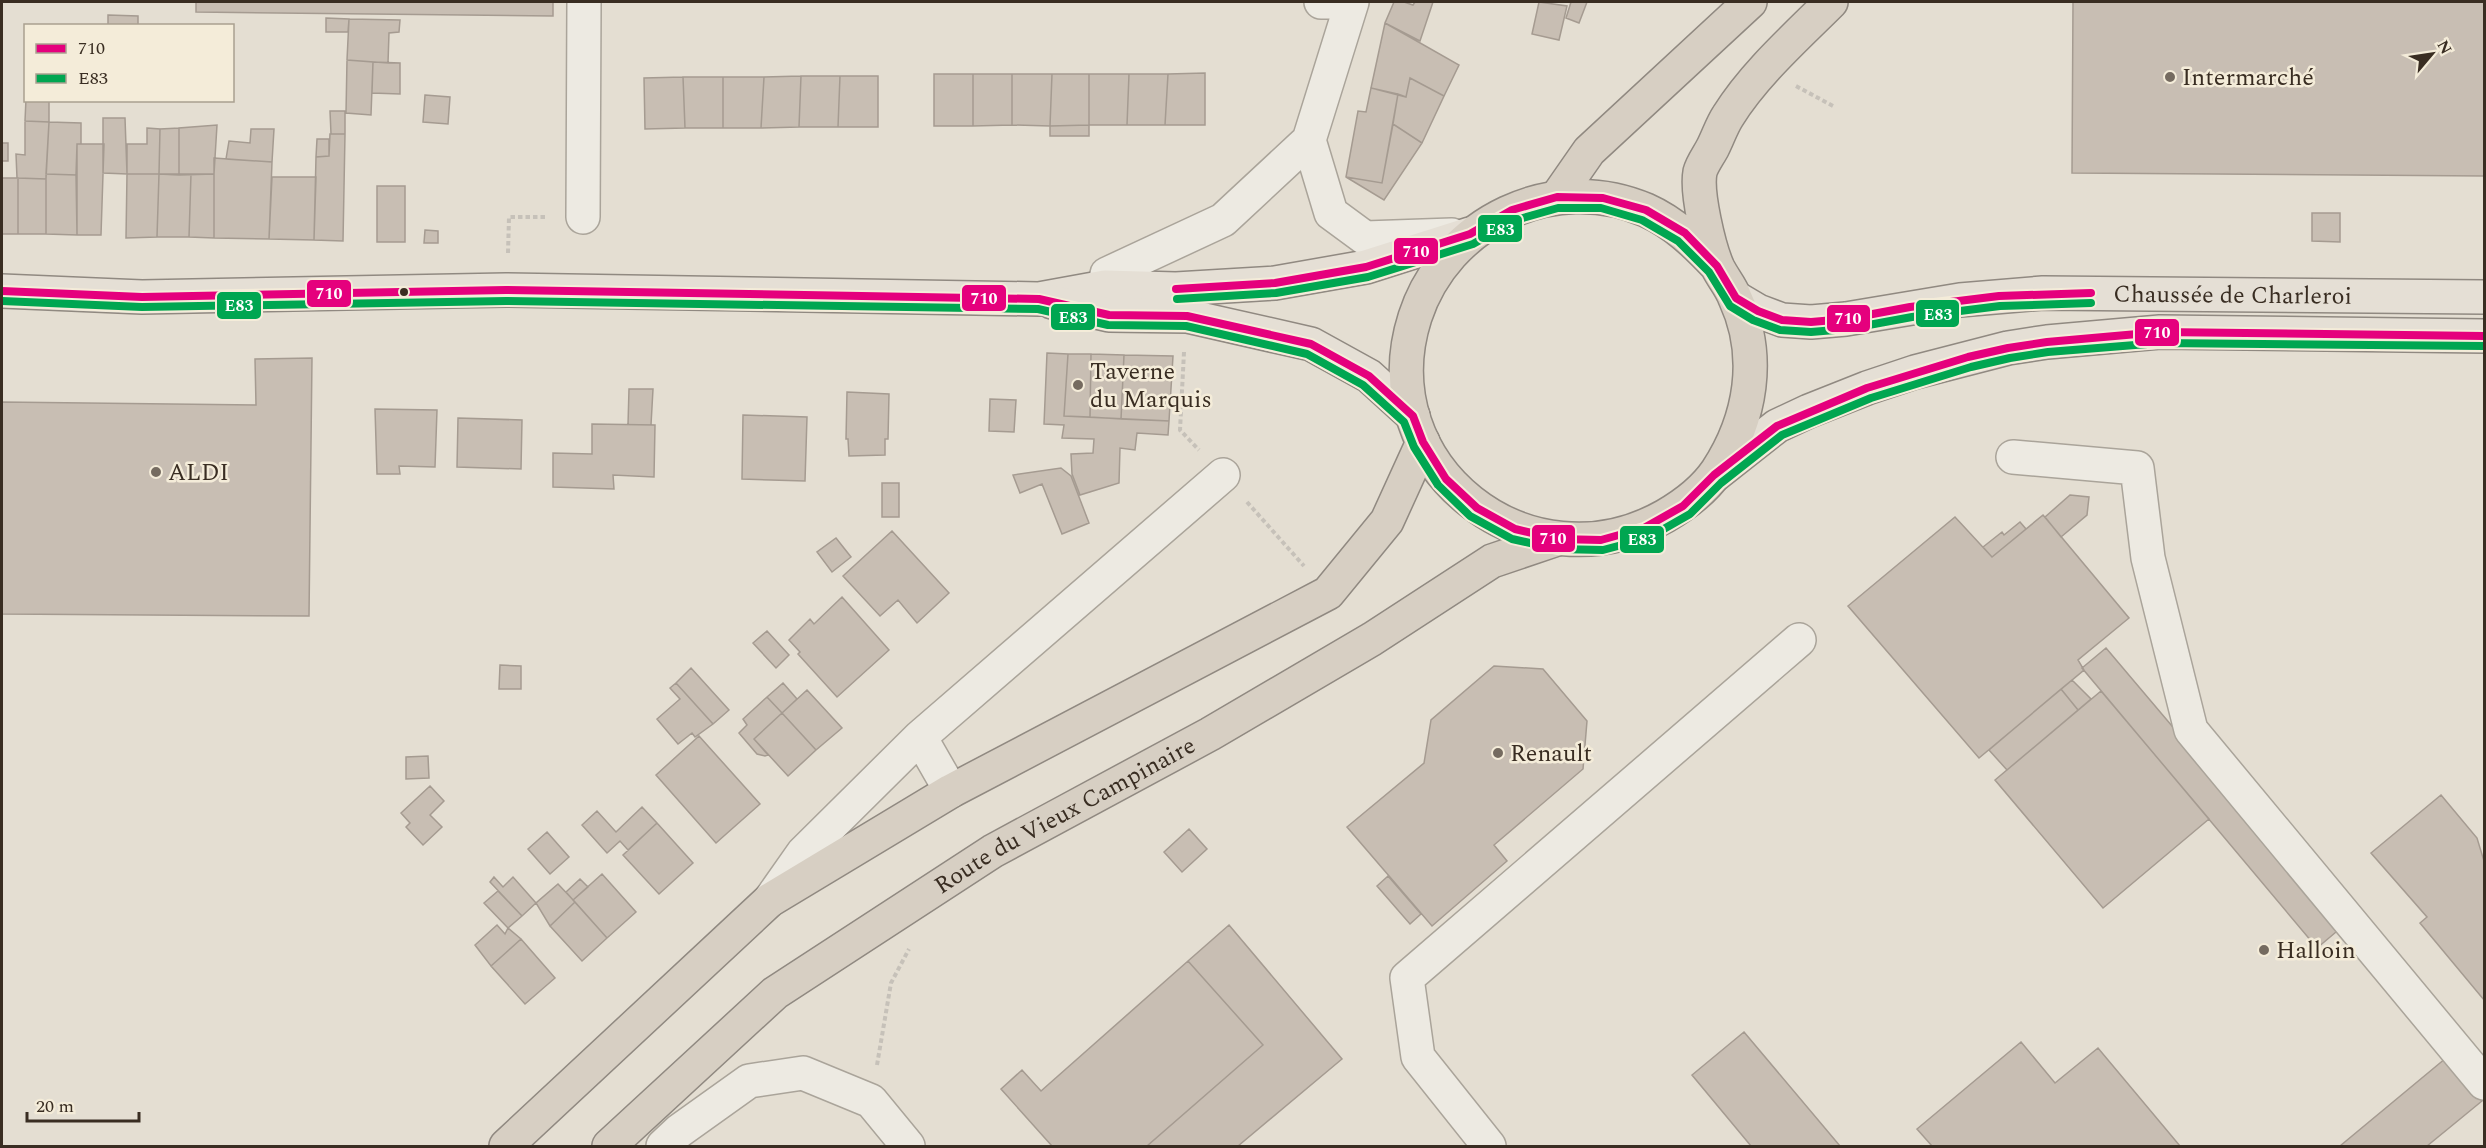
<svg xmlns="http://www.w3.org/2000/svg" width="2486" height="1148" font-family="Spectral,serif">
  <rect width="100%" height="100%" fill="#e4ded2"/>
  <path fill="#c8beb3" stroke="#a59b91" stroke-width="1.5" d="M196,2h357v14l-357,-4z
    M1394,2h10l9,3 2,-3h18l-13,39 -35,-18z
    M1539,2l28,4 -8,34 -27,-6z
    M1571,2h16l-8,21 -13,-5z
    M2073,2h411v174l-412,-3z
    M108,15l30,1v10h-30z
    M326,18l23,1 -1,13h-22z
    M349,19l51,1 -1,12 -10,1 -1,30 -41,-3z
    M1385,23l74,42 -15,31 -34,-18 -4,19 -35,-9z
    M347,60l26,2 -2,53 -25,-2z
    M373,62l27,1v31l-28,-1z
    M1205,73v52h-40l3,-51z
    M934,74h39v52h-39z
    M973,74h39v51l-39,1z
    M1012,74h40l-2,52 -38,-1z
    M1052,74h37v51l-39,1z
    M1089,74h40l-2,51h-38z
    M1129,74h39l-3,51h-38z
    M801,76h39l-2,51h-39z
    M801,76l-2,51 -38,1 3,-51z
    M840,76h38v51h-40z
    M683,77h40v51h-38z
    M683,77l2,51 -40,1 -1,-51z
    M723,77h41l-3,51h-38z
    M1410,78l34,18 -22,47 -29,-19 5,-30 8,3z
    M1371,88l27,6 -16,89 -36,-6 12,-66 8,1z
    M425,95l25,2 -2,27 -25,-2z
    M26,99v1h23v22l-24,-1z
    M330,111h15v23h-14z
    M103,118h22l2,56 -24,-1z
    M25,121l24,1 -3,57 -29,-1 -1,-24 9,1z
    M49,122l32,1v21h-4l-1,31 -30,-1z
    M1393,124l29,19 -38,57 -38,-23 36,6z
    M217,125l-3,49 -35,1v-47z
    M1089,125v11h-39v-10z
    M147,128l13,1 -1,45h-32v-30h20z
    M179,128v47l-20,-1 1,-45z
    M251,129h23l-2,33 -46,-3 3,-18 21,2z
    M330,134h15l-2,107 -29,-1 2,-83 13,-1z
    M317,139h12v17l-13,1z
    M2,143h6v18h-6z
    M77,144h27l-3,91h-24z
    M214,158l58,4 -3,77 -55,-1z
    M46,174l30,1 1,60 -31,-1z
    M127,174h32l-2,63 -31,1z
    M159,174h32l-2,63h-32z
    M191,174h23v64l-25,-1z
    M272,177h44l-2,63 -45,-1z
    M2,178h16v56h-16z
    M18,178l28,1v55h-28z
    M377,186h28v56h-28z
    M2312,213h28v29l-28,-1z
    M425,230l13,1v12h-14z
    M1047,353l21,1 -4,62 105,5 -1,14 -31,-2 -2,17 -15,-2 -1,35 -39,12 -8,-21 -1,-20 22,-1 1,-14 -32,-1 2,-13 -20,-1z
    M1068,354h23l-1,63 -26,-1z
    M1091,354l33,1 -3,64 -31,-2z
    M1124,355l49,1 -4,65 -48,-2z
    M312,358l-3,258 -307,-2v-212l254,3 -1,-46z
    M629,389h24l-2,36h-23z
    M847,392l42,2 -1,45h-3v16l-36,1 -1,-17h-2z
    M990,399l26,1 -2,32 -25,-1z
    M375,409l62,1 -2,57 -36,-1 1,8h-23z
    M743,415l64,2 -2,64 -63,-2z
    M458,418l64,2 -1,49 -64,-2z
    M592,424l63,1 -1,52 -41,-2 1,14 -61,-2v-34l39,1z
    M1061,468l10,8 18,47 -27,11 -20,-50 -22,9 -7,-18z
    M882,483h17v34h-17z
    M2070,495l19,2 -2,18 -26,22 -16,-20z
    M2043,515l86,103 -51,42 6,10 -105,88 -131,-152 107,-89 37,40z
    M2020,522l6,7 -34,28 -9,-10 19,-15 2,3z
    M892,531l57,62 -32,30 -19,-23 -18,16 -37,-40z
    M836,538l15,19 -19,15 -15,-20z
    M842,597l47,53 -52,47 -39,-43 2,-2 -11,-12 21,-21 4,5z
    M767,631l22,24 -13,13 -23,-25z
    M2106,648l236,279 -25,21 -235,-280z
    M500,665l21,1v23h-22z
    M1494,666l49,3 44,52 -4,48 -89,76 13,16 -75,65 -85,-99 77,-64 7,-43z
    M691,668l38,42 -16,14 -37,-41z
    M2072,680l19,19 -13,11 -17,-21z
    M676,683l37,41 -18,13 -3,-4 -14,11 -21,-25 23,-20 -10,-11z
    M783,683l14,16 -15,14 -15,-16z
    M2061,689l17,21 -71,60 -18,-20z
    M807,690l35,38 -26,22 -34,-37z
    M2101,691l108,128 -106,89 -108,-128z
    M767,697l15,16 -28,26 14,16 -3,1 -8,-2 -18,-21 8,-8 -4,-6z
    M782,713l34,37 -28,26 -34,-37z
    M699,736l61,68 -44,39 -60,-68z
    M428,756l1,22 -23,1v-22z
    M430,786l14,15 -14,14 12,12 -19,18 -17,-18 4,-4 -9,-10z
    M2441,795l36,43 7,23v139l-64,-77 7,-6 -56,-64z
    M642,807l15,16 -29,27 -8,-9 -13,12 -25,-28 15,-14 19,21z
    M657,823l36,40 -34,31 -36,-39z
    M1189,829l18,20 -25,23 -18,-20z
    M547,832l22,25 -19,17 -22,-25z
    M602,874l34,38 -29,26 -34,-38z
    M1388,876l33,38 -11,10 -33,-38z
    M494,877l9,10 10,-10 23,26 -14,13 -32,-34z
    M580,879l8,8 -15,13 -7,-8z
    M558,884l17,18 -25,24 -14,-23z
    M498,891l24,25 -14,12 -24,-25z
    M575,902l32,36 -25,23 -32,-35z
    M497,925l8,9 3,-6 13,11 -30,27 -16,-21z
    M1229,925l113,134 -104,87h-91l116,-101 -75,-84z
    M521,939l34,39 -30,26 -34,-38z
    M1188,961l75,84 -116,101h-95l-51,-57 21,-19 19,21z
    M1744,1032l96,114h-89l-59,-71z
    M2021,1042l34,41 43,-35 82,98h-248l-15,-17z
    M2446,1058l36,43 -55,45h-87z"/>
  <g fill="none" stroke-linecap="round" stroke-linejoin="round">
    <defs>
      <path id="minor" d="M1321,2h31
        M1309,140l22,73 34,25 87,-3
        M583,217l1,-215
        M1105,287l2,-13 116,-54 86,-80 43,-138
        M2013,457l124,11 11,90 43,172 293,353
        M920,737l303,-262
        M770,900l33,-47 117,-116 31,54
        M663,1146l16,-15 70,-50 54,-8 68,28 37,45
        M1489,1146l-71,-89 -11,-79 392,-338"/>
      <g id="major">
        <path d="M2,291l140,6 364,-7 533,9 66,-12 71,2 99,-6 91,-16 104,-33"/>
        <path id="s1" d="M1736,298l22,13 24,9 29,2 35,-3 114,-19 83,-7 441,4"/>
        <path d="M1052,302l57,13 78,1 124,28 58,32 44,40"/>
        <path d="M1716,474l61,-48 32,-15 58,-23 48,-16 93,-24 39,-6 113,-10 324,4"/>
      </g>
      <g id="highway">
        <path d="M1557,197l32,-46 161,-149"/>
        <path d="M1717,266c-21,-22 -42,-43 -71,-56 -93,-40 -200,12 -231,107 -48,150 114,276 250,199 19,-11 39,-26 52,-45 34,-52 45,-115 18,-173 -4,-11 -12,-20 -17,-30 -9,-20 -22,-75 -18,-96 2,-8 9,-17 13,-25 5,-10 9,-22 15,-31 26,-42 69,-80 103,-114"/>
        <path d="M506,1146l264,-246 181,-109 377,-198 59,-72 36,-79"/>
        <path id="s2" d="M609,1146l166,-153 218,-142 217,-117 162,-95 120,-78 65,-22"/>
      </g>
    </defs>
    <use href="#minor" stroke="#aaa49a" stroke-width="36"/>
    <use href="#major" stroke="#908981" stroke-width="36"/>
    <use href="#highway" stroke="#908981" stroke-width="36"/>
    <path stroke="#c6c1b9" stroke-width="4" stroke-dasharray="4.5 3" stroke-linecap="butt" d="M1796,86l37,20
      M508,253l1,-36h38
      M1184,352l-4,78 19,20
      M1247,502l57,64
      M877,1065l14,-82 18,-34"/>
    <use href="#minor" stroke="#edeae2" stroke-width="33"/>
    <use href="#major" stroke="#e5dfd5" stroke-width="33"/>
    <use href="#highway" stroke="#d7cfc3" stroke-width="33"/>
    <defs>
      <path id="bus-1" d="M1176,289l99,-6 91,-16 104,-33 42,-24 45,-13 46,1 43,12 39,23 32,33 19,32 22,13 24,9 29,2 35,-3 64,-12 89,-11 92,-3
        M2,291l140,6 364,-7 533,9 70,16 78,1 124,28 58,32 44,40 10,26 23,37 31,29 38,21 42,10 44,1 43,-12 39,-22 31,-31 63,-49 90,-38 101,-31 40,-9 39,-6 113,-10 324,4"/>
      <path id="bus-2" d="M1177,299l99,-6 92,-16 105,-33 43,-24 42,-12h43l41,12 36,21 31,31 21,34 23,14 27,10 31,2 36,-3 65,-12 88,-11 91,-3
        M2,301l140,6 364,-6 532,8 70,16 78,1 121,28 56,31 41,37 10,25 24,38 32,31 42,23 45,10 46,1 45,-12 42,-24 31,-31 61,-48 89,-37 100,-31 39,-9 38,-6 112,-9 324,3"/>
    </defs>
    <use href="#bus-1" stroke="#f4ecd9" stroke-width="12"/>
    <use href="#bus-2" stroke="#f4ecd9" stroke-width="12"/>
    <use href="#bus-1" stroke="#e5007d" stroke-width="8"/>
    <use href="#bus-2" stroke="#00a651" stroke-width="8"/>
  </g>
  <g fill="#756b60" stroke="#f4ecd9" stroke-width="2">
    <circle cx="2170" cy="77" r="6"/>
    <circle cx="1078" cy="385" r="6"/>
    <circle cx="156" cy="472" r="6"/>
    <circle cx="1498" cy="753" r="6"/>
    <circle cx="2264" cy="950" r="6"/>
  </g>
  <circle fill="#392d22" stroke="#f4ecd9" stroke-width="2" cx="404" cy="292" r="5"/>
  <g text-anchor="middle" stroke-width="5" stroke-linejoin="round" paint-order="stroke">
    <g font-size="24" fill="#392d22" stroke="#f4ecd9" text-anchor="start">
      <text x="2182" y="85">Intermarché</text>
      <text x="1090" y="379">Taverne<tspan x="1090" dy="28">du Marquis</tspan></text>
      <text x="168" y="480">ALDI</text>
      <text x="1510" y="761">Renault</text>
      <text x="2276" y="958">Halloin</text>
    </g>
    <g font-size="24" fill="#392d22" stroke="#f4ecd9">
      <text dy="8" stroke="none"><textPath href="#s1" startOffset="504">Chaussée de Charleroi</textPath></text>
      <text dy="8" stroke="none"><textPath href="#s2" startOffset="566">Route du Vieux Campinaire</textPath></text>
    </g>
  </g>
  <g stroke="#f4ecd9" stroke-width="2">
    <rect x="1477" y="214" width="46" height="29" rx="6" fill="#00a651"/>
    <rect x="1393" y="237" width="46" height="28" rx="6" fill="#e5007d"/>
    <rect x="306" y="279" width="46" height="29" rx="6" fill="#e5007d"/>
    <rect x="961" y="284" width="46" height="28" rx="6" fill="#e5007d"/>
    <rect x="216" y="291" width="46" height="29" rx="6" fill="#00a651"/>
    <rect x="1915" y="299" width="45" height="29" rx="6" fill="#00a651"/>
    <rect x="1050" y="303" width="46" height="28" rx="6" fill="#00a651"/>
    <rect x="1826" y="304" width="45" height="29" rx="6" fill="#e5007d"/>
    <rect x="2134" y="318" width="46" height="29" rx="6" fill="#e5007d"/>
    <rect x="1531" y="524" width="45" height="29" rx="6" fill="#e5007d"/>
    <rect x="1619" y="525" width="46" height="29" rx="6" fill="#00a651"/>
  </g>
  <g font-size="16" text-anchor="middle" font-weight="bold" fill="#fff">
    <text x="1500" y="235">E83</text>
    <text x="1416" y="257">710</text>
    <text x="329" y="299">710</text>
    <text x="984" y="304">710</text>
    <text x="239" y="311">E83</text>
    <text x="1938" y="320">E83</text>
    <text x="1073" y="323">E83</text>
    <text x="1848" y="324">710</text>
    <text x="2157" y="338">710</text>
    <text x="1553" y="544">710</text>
    <text x="1642" y="545">E83</text>
  </g>
  <rect width="2486" height="1148" fill="none" stroke="#392d22" stroke-width="6"/>
  <rect x="24" y="24" width="210" height="78" fill="#f4ecd9" stroke="#a9a090" stroke-width="1.5"/>
  <rect x="36" y="44" width="30" height="9" fill="#e5007d" stroke="#a9a090" stroke-width="1.5"/>
  <text x="78" y="54" font-size="18" fill="#392d22">710</text>
  <rect x="36" y="74" width="30" height="9" fill="#00a651" stroke="#a9a090" stroke-width="1.5"/>
  <text x="78" y="84" font-size="18" fill="#392d22">E83</text>
  <g transform="translate(2432 54) rotate(61)" stroke="#f4ecd9" stroke-width="4.5" paint-order="stroke">
  <path d="M0-4.5L10 22L0 15L-10 22Z" fill="#392d22"/>
  <text y="-9" font-size="16" font-weight="bold" text-anchor="middle" fill="#392d22">N</text>
  </g>
  <path d="M27 1112v9h112v-9" fill="none" stroke="#392d22" stroke-width="3"/>
  <text x="36" y="1112" font-size="18" fill="#392d22" stroke="#f4ecd9" stroke-width="4.5" paint-order="stroke">20 m</text>
</svg>
